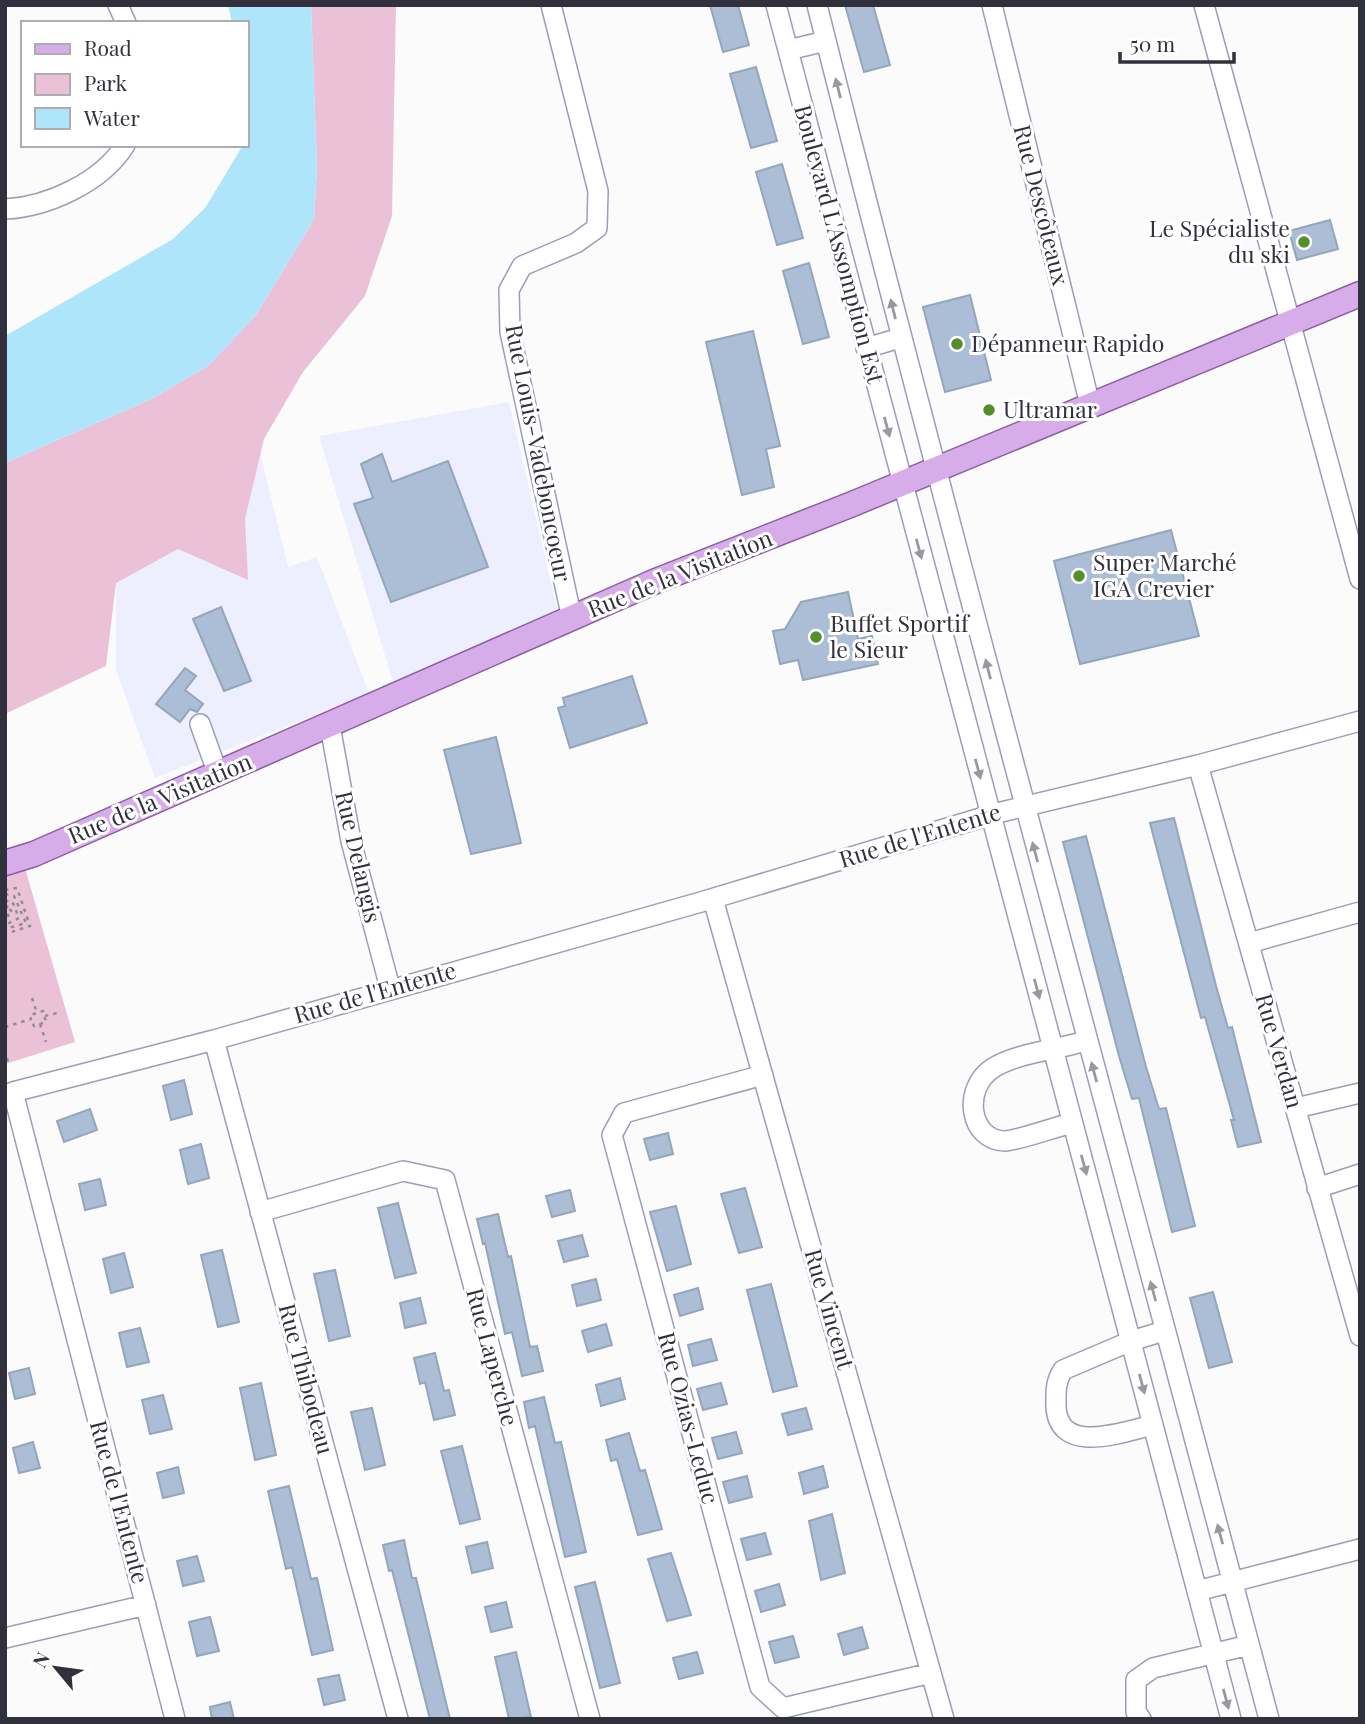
<svg xmlns="http://www.w3.org/2000/svg" width="1365" height="1724" font-family="'Playfair Display',serif">
  <rect width="100%" height="100%" fill="#fbfbfb"/>
  <path fill="#eeeffe" d="M509,402l49,211 -165,69 -74,-246z
    M253,424l35,143 29,-10 52,136 -214,85 -39,-108v-87z"/>
  <path fill="#ebc1d8" d="M311,5h85l-4,211 -27,80 -62,76 -39,67 -19,80 3,61 -70,-31 -62,34 -10,83 -99,47 -2,-250 146,-64 57,-33 48,-51 58,-96 3,-51z
    M23,861l52,181 -70,22v-197z"/>
  <path fill="#aee5fb" d="M228,5h83l6,163 -3,51 -58,96 -48,51 -57,33 -146,64v-127l168,-97 32,-31 38,-63h4v-122h-15z"/>
  <path fill="#abbed5" stroke="#94a6bd" stroke-width="2" d="M710,5h28l11,40 -26,7z
    M845,5h28l17,60 -26,7z
    M756,67l21,74 -26,7 -21,-74z
    M782,164l21,74 -26,7 -21,-73z
    M1330,220l8,29 -41,11 -8,-29z
    M809,263l20,74 -26,7 -20,-73z
    M970,295l21,85 -46,12 -22,-85z
    M753,331l27,115 -14,3 8,38 -32,8 -36,-153z
    M382,454l10,28 56,-21 40,106 -97,35 -37,-98 19,-6 -12,-34z
    M1171,530l28,106 -119,28 -26,-103z
    M848,592l10,47 14,-3 6,28 -75,16 -5,-20 -18,4 -7,-33 12,-2 16,-27z
    M221,607l30,74 -27,10 -31,-72z
    M185,668l11,8 -11,14 18,14 -6,8 -7,-3 -10,13 -24,-18z
    M632,676l15,47 -77,25 -12,-40 7,-2 -2,-8z
    M496,737l25,106 -50,11 -27,-104z
    M1174,818l42,168 12,42 4,-1 29,115 -23,5 -7,-27h3l-29,-103 -4,1 -51,-195z
    M1086,836l60,231 13,42 7,-1 29,118 -23,6 -33,-134 -7,1 -13,-43 -56,-214z
    M184,1080l8,34 -21,6 -8,-34z
    M90,1109l7,21 -33,12 -7,-21z
    M668,1133l5,21 -23,6 -6,-21z
    M201,1144l8,34 -21,6 -8,-34z
    M100,1179l6,26 -21,5 -6,-26z
    M745,1188l17,59 -23,6 -18,-59z
    M570,1190l5,21 -23,6 -6,-21z
    M398,1203l18,70 -21,5 -17,-70z
    M676,1206l15,58 -24,7 -17,-59z
    M498,1214l10,43 3,-1 19,91 7,-1 6,25 -21,5 -10,-44 -7,2 -20,-91 -2,1 -6,-25z
    M582,1235l6,21 -24,6 -6,-21z
    M222,1250l17,72 -21,5 -17,-72z
    M124,1253l9,34 -22,6 -8,-34z
    M335,1270l15,66 -21,5 -15,-67z
    M596,1279l5,21 -24,6 -5,-21z
    M771,1284l26,102 -24,6 -26,-102z
    M698,1288l5,21 -23,7 -6,-21z
    M1213,1292l19,70 -23,6 -19,-70z
    M420,1298l6,25 -21,5 -5,-25z
    M606,1324l6,21 -24,7 -6,-21z
    M140,1328l9,34 -22,5 -8,-34z
    M711,1339l6,21 -24,6 -5,-21z
    M435,1353l9,38 5,-1 6,25 -21,5 -9,-38 -5,2 -6,-26z
    M29,1368l6,26 -20,5 -6,-26z
    M620,1378l5,21 -24,7 -5,-21z
    M261,1383l15,72 -21,5 -15,-72z
    M721,1383l6,21 -24,6 -6,-21z
    M163,1395l9,34 -22,5 -8,-34z
    M544,1397l11,46 6,-1 25,110 -21,5 -30,-131 -6,2 -5,-26z
    M372,1408l13,57 -20,5 -14,-58z
    M806,1408l6,21 -24,6 -6,-21z
    M736,1432l6,21 -24,6 -6,-21z
    M629,1433l11,38 5,-1 17,59 -24,6 -21,-76 -6,2 -5,-21z
    M33,1442l7,26 -21,5 -6,-25z
    M462,1446l18,73 -20,5 -19,-73z
    M823,1466l5,21 -24,7 -5,-21z
    M178,1467l6,26 -21,5 -6,-25z
    M747,1476l5,21 -23,6 -6,-21z
    M289,1486l22,93 6,-1 16,72 -21,5 -20,-88 -6,2 -18,-78z
    M832,1514l13,59 -24,7 -12,-59z
    M765,1533l6,21 -24,6 -6,-21z
    M404,1540l8,38h4l34,141h-20l-38,-149 -3,1 -6,-26z
    M487,1542l6,26 -21,5 -6,-26z
    M671,1553l20,62 -24,6 -19,-62z
    M197,1556l7,25 -21,5 -6,-25z
    M595,1582l25,101 -20,5 -25,-101z
    M779,1584l6,21 -24,7 -6,-21z
    M506,1602l6,25 -21,5 -6,-25z
    M210,1617l9,34 -22,5 -8,-34z
    M862,1627l6,21 -24,7 -6,-21z
    M793,1636l6,21 -24,6 -6,-21z
    M516,1652l15,65 -22,2 -14,-62z
    M697,1652l6,21 -24,6 -6,-21z
    M339,1675l6,25 -21,5 -6,-26z
    M230,1702l4,17h-22l-2,-12z"/>
  <g fill="none" stroke-linecap="round" stroke-linejoin="round">
    <defs>
      <path id="minor" d="M118,5l8,18
        M551,5l47,186 -1,37 -21,15 -54,23 -13,24 1,42 62,287
        M776,5l455,1714
        M817,5c144,573 301,1143 452,1714
        M992,5l98,400
        M1204,5l156,574
        M788,50l38,-9
        M5,209c43,-2 97,-27 120,-64
        M866,348l34,-10
        M200,724l18,50
        M330,726l21,115 39,147
        M1198,765l162,571
        M713,899l231,820
        M1249,943l111,-31
        M214,1040l184,679
        M763,1075l-139,38 -12,22 148,552 23,21 148,-35
        M1296,1108l64,-15
        M1072,1123c-17,4 -52,17 -67,18 -35,0 -44,-52 -12,-73 23,-15 65,-18 92,-27
        M1317,1188l43,-14
        M260,1212l143,-41 42,9 145,539
        M1153,1425c-30,7 -94,31 -97,-18 0,-15 -1,-25 7,-37l68,-29 33,-10
        M1197,1591l163,-42
        M5,1638l141,-33
        M175,1719l-162,-627 201,-52 487,-138 296,-89 201,-48 162,-44
        M1141,1719l-5,-7v-32l17,-12 96,-23"/>
      <path id="major" d="M5,863l29,-9 622,-273 194,-76 510,-211"/>
    </defs>
    <use href="#minor" stroke="#9c9db8" stroke-width="22"/>
    <use href="#major" stroke="#8b5ea4" stroke-width="27"/>
    <path stroke="#8e8e94" stroke-width="2.5" stroke-dasharray="3.5 5" stroke-linecap="butt" d="M5,890l12,-2 13,38 -25,8
      M5,894l9,2 12,27 -21,6
      M5,901h7l7,17 -10,5 -2,-18 7,10
      M32,998l5,15
      M45,1016l12,-3
      M40,1024l6,18
      M5,1027l26,-8 -1,-4 13,-4 3,11 -12,4 -3,-7
      M5,1050l4,16"/>
    <use href="#minor" stroke="#fff" stroke-width="19"/>
    <use href="#major" stroke="#d6ade9" stroke-width="24"/>
  </g>
  <defs><path id="oneway-solid" d="M-6-.8H1V-3.2L6.5 0L1 3.2V.8H-6Z" transform="scale(1.75)"/></defs>
  <g fill="#98989e">
    <use href="#oneway-solid" transform="translate(838 88) rotate(-104)"/>
    <use href="#oneway-solid" transform="translate(893 309) rotate(-104)"/>
    <use href="#oneway-solid" transform="translate(887 427) rotate(75)"/>
    <use href="#oneway-solid" transform="translate(919 549) rotate(75)"/>
    <use href="#oneway-solid" transform="translate(988 669) rotate(-104)"/>
    <use href="#oneway-solid" transform="translate(978 769) rotate(75)"/>
    <use href="#oneway-solid" transform="translate(1035 852) rotate(-105)"/>
    <use href="#oneway-solid" transform="translate(1037 989) rotate(75)"/>
    <use href="#oneway-solid" transform="translate(1094 1072) rotate(-105)"/>
    <use href="#oneway-solid" transform="translate(1084 1165) rotate(75)"/>
    <use href="#oneway-solid" transform="translate(1153 1291) rotate(-105)"/>
    <use href="#oneway-solid" transform="translate(1142 1384) rotate(75)"/>
    <use href="#oneway-solid" transform="translate(1220 1534) rotate(-105)"/>
    <use href="#oneway-solid" transform="translate(1226 1699) rotate(75)"/>
  </g>
  <g fill="#568e2a" stroke="#fff" stroke-width="2.5">
    <circle cx="1304" cy="242" r="7"/>
    <circle cx="957" cy="344" r="7"/>
    <circle cx="989" cy="410" r="7"/>
    <circle cx="1079" cy="576" r="7"/>
    <circle cx="816" cy="637" r="7"/>
  </g>
  <g text-anchor="middle" stroke-width="6" stroke-linejoin="round" paint-order="stroke">
    <g font-size="23" fill="#31313d" stroke="#fff">
      <text transform="translate(1041 205) rotate(76)" y="8">Rue Descôteaux</text>
      <text transform="translate(839 244) rotate(75)" y="8">Boulevard L'Assomption Est</text>
      <text transform="translate(538 453) rotate(79)" y="8">Rue Louis-Vadeboncoeur</text>
      <text transform="translate(680 574) rotate(-22)" y="8">Rue de la Visitation</text>
      <text transform="translate(160 799) rotate(-23)" y="8">Rue de la Visitation</text>
      <text transform="translate(920 836) rotate(-17)" y="8">Rue de l'Entente</text>
      <text transform="translate(358 857) rotate(77)" y="8">Rue Delangis</text>
      <text transform="translate(375 993) rotate(-16)" y="8">Rue de l'Entente</text>
      <text transform="translate(1279 1051) rotate(74)" y="8">Rue Verdan</text>
      <text transform="translate(829 1309) rotate(74)" y="8">Rue Vincent</text>
      <text transform="translate(492 1357) rotate(75)" y="8">Rue Laperche</text>
      <text transform="translate(306 1379) rotate(75)" y="8">Rue Thibodeau</text>
      <text transform="translate(688 1418) rotate(75)" y="8">Rue Ozias-Leduc</text>
      <text transform="translate(119 1502) rotate(75)" y="8">Rue de l'Entente</text>
    </g>
    <g font-size="23" fill="#31313d" stroke="#fff" text-anchor="start">
      <text x="1290" y="237" text-anchor="end">Le Spécialiste<tspan x="1290" dy="26">du ski</tspan></text>
      <text x="971" y="352">Dépanneur Rapido</text>
      <text x="1003" y="418">Ultramar</text>
      <text x="1093" y="571">Super Marché<tspan x="1093" dy="26">IGA Crevier</tspan></text>
      <text x="830" y="632">Buffet Sportif<tspan x="830" dy="26">le Sieur</tspan></text>
    </g>
  </g>
  <rect width="1365" height="1724" fill="none" stroke="#31313d" stroke-width="14"/>
  <rect x="21" y="21" width="228" height="126" fill="#ffffff" stroke="#adadb1" stroke-width="2"/>
  <rect x="35" y="44" width="35" height="10" fill="#d6ade9" stroke="#adadb1" stroke-width="2"/>
  <text x="84" y="56" font-size="21" fill="#31313d">Road</text>
  <rect x="35" y="74" width="35" height="21" fill="#ebc1d8" stroke="#adadb1" stroke-width="2"/>
  <text x="84" y="91" font-size="21" fill="#31313d">Park</text>
  <rect x="35" y="108" width="35" height="21" fill="#aee5fb" stroke="#adadb1" stroke-width="2"/>
  <text x="84" y="126" font-size="21" fill="#31313d">Water</text>
  <g transform="translate(56 1668) rotate(299)" stroke="#ffffff" stroke-width="5" paint-order="stroke">
  <path d="M0-5L12 26L0 18L-12 26Z" fill="#31313d"/>
  <text y="-10" font-size="19" font-weight="bold" text-anchor="middle" fill="#31313d">N</text>
  </g>
  <path d="M1120 52v10h114v-10" fill="none" stroke="#31313d" stroke-width="3.5"/>
  <text x="1130" y="52" font-size="21" fill="#31313d" stroke="#ffffff" stroke-width="5" paint-order="stroke">50 m</text>
</svg>
